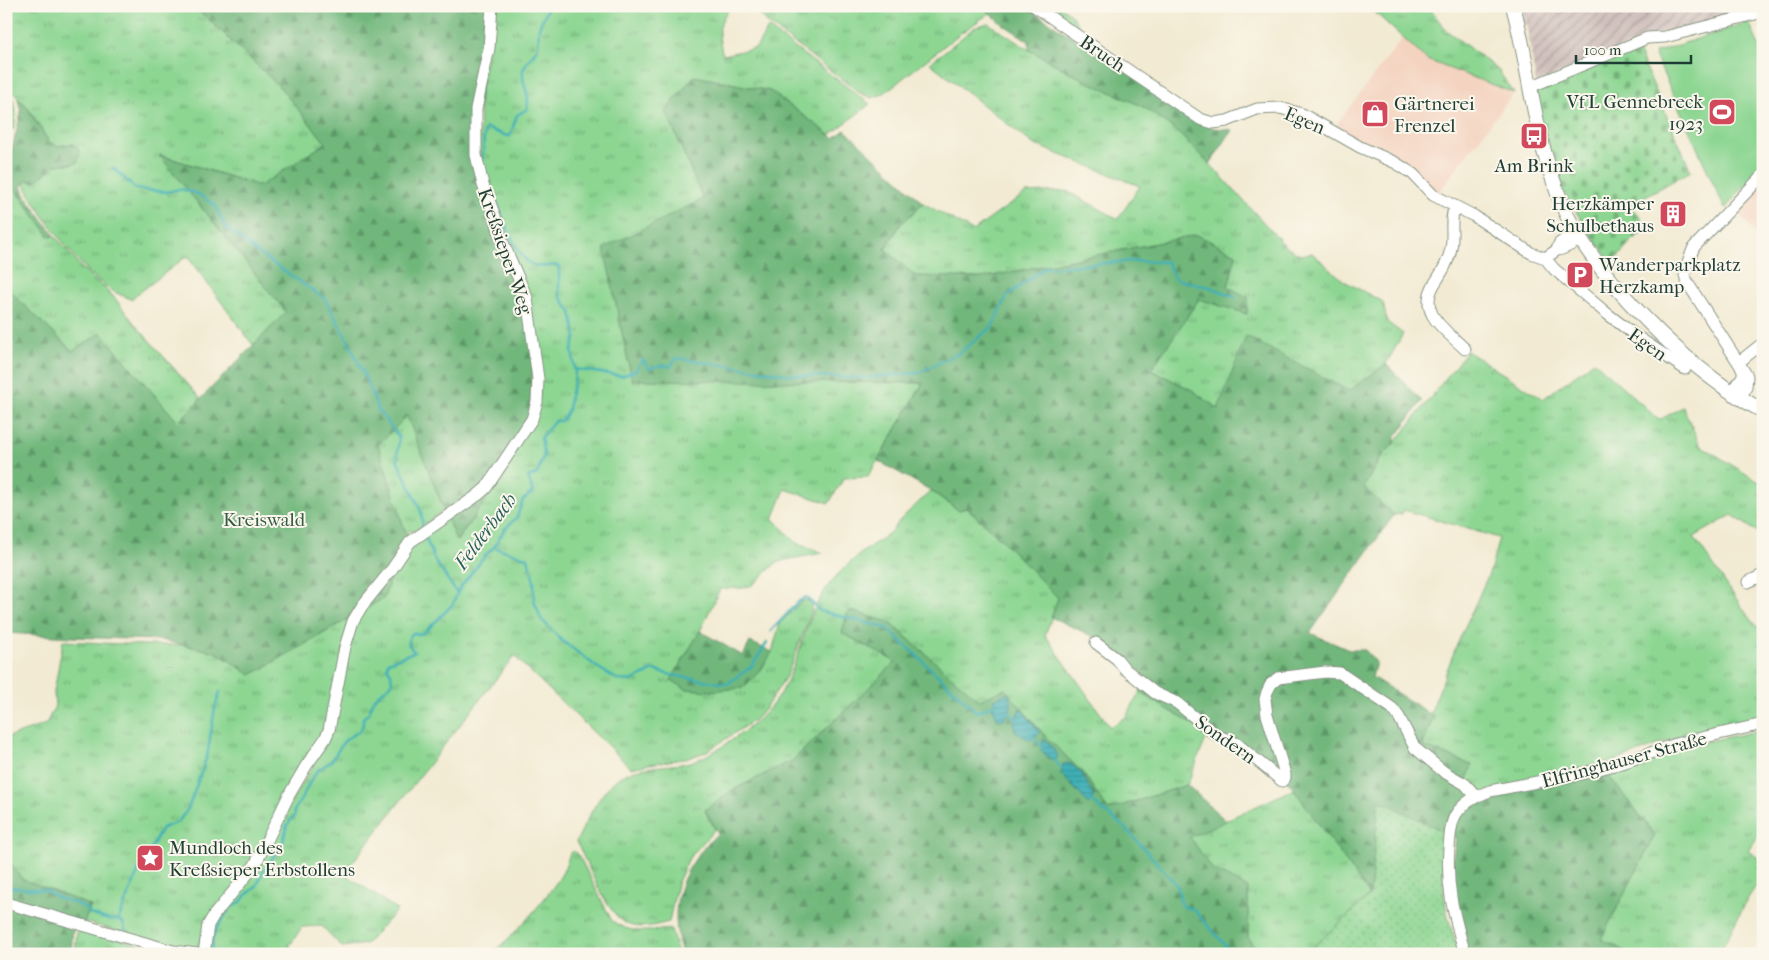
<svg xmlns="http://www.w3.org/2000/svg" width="1769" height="960" font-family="'IM FELL French Canon',serif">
  <defs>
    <pattern id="industrial-furrows" width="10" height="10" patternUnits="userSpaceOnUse" patternTransform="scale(1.25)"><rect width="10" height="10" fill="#d0c0bc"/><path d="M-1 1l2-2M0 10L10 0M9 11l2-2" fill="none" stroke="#a89d9a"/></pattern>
    <pattern id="grass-tufts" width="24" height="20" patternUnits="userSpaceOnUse" patternTransform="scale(1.25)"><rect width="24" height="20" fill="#8cd692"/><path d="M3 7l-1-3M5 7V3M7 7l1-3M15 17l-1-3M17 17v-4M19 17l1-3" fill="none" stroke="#72af78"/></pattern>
    <pattern id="forest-firs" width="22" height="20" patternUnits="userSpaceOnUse" patternTransform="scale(1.25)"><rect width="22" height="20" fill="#71b77c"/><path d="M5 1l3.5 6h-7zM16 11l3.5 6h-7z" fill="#5c9666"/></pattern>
    <pattern id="cemetery-stones" width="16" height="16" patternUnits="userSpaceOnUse" patternTransform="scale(1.25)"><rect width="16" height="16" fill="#8cd692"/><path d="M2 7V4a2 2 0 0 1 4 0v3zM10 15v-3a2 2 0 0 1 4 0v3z" fill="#72af78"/></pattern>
    <pattern id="park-dots" width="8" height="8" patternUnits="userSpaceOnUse" patternTransform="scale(1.25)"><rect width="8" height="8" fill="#8cd692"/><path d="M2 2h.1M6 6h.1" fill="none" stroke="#72af78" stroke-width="1.8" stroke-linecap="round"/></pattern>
    <pattern id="water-rules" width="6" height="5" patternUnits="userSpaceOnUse" patternTransform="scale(1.25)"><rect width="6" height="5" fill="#3fb0b6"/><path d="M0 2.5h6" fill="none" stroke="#349095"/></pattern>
  </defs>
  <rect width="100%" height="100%" fill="#fbf7ec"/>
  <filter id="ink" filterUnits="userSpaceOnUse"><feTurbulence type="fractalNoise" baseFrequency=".02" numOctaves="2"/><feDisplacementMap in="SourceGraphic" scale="10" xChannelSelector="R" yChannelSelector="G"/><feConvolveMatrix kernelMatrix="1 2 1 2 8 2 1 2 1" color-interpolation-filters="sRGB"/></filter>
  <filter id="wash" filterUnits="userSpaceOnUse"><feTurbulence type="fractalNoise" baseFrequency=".0096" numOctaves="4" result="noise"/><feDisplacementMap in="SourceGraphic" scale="20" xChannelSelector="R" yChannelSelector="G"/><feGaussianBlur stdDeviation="1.12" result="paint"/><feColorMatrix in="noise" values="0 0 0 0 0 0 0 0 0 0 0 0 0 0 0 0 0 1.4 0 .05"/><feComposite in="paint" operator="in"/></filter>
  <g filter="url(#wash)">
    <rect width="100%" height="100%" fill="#f2ead2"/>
    <path fill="#f4d3c0" d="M1403,37l24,23 87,33 -76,100 -104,-65z
      M1763,180v63l-27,-33z"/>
    <path fill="url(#industrial-furrows)" d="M1521,6h200l6,13 -74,17 -117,47 -9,-55z"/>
    <path fill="url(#grass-tufts)" stroke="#568a63" d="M6,6h184l15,10 73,69 48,58 -66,43 -100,-31 126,157 -33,33 -66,-89 -56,43c-8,-3 -15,-6 -22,-10 -27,-18 -71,-76 -85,-106l2,-3 9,2 20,-17 18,-1 1,-20 -18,2 -7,-4 -16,-27 -8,-11 -7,-5 -12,-20z
      M496,6h236c-15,16 -15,28 -9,49l33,-7 12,-20 102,76 -40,31 -60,-44 -76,-15 -28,35 37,88 67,182 153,2 -55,94 -24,1 -15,25 -44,-14 -12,30 23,23 27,11 -38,7 -10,4 -22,21 -10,3 -23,1 -20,42 -28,49 100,-28 8,-29 21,-21 6,-2 3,4 2,7 -25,64 -23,35 -7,8 -51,34 -18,6 -38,6 -19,4 -117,-112 -170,217 53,37 -31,34 -24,3 -20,-21 -20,1 -12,18 -1,9h-82l8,-35 61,-91 47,-79 32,-129 57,-77 35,-26 10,24 43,-61 29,-56 11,-30 -61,-227 1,-74z
      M750,6h232l8,7 -32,22 -75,59 -11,4 -12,-5 -94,-71 -1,-3z
      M1041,6c24,0 31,4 40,27z
      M1368,6h60l18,24 52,40 16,23 -87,-33z
      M988,23l41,27 57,31 58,26 30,22 36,35 76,83 14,8 12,-2 32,28 39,21 4,20 16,12 -17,30 -37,27 -131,18 -26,-19 -42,-20 49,-71 48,15 -19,-26 8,-34 -39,-19 -215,43 -67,-2 -30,-27 15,-24 23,-22 50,28 53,-38 41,-2 51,28 22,-33 -107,-42 -103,-81 45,-36z
      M6,87c10,17 12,22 8,42l-8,1z
      M7,171l9,19 34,47 4,-2 28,33 32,29 20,26 67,76 -23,23 -77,-89 -28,18 -59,-55 -8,-10z
      M1467,351l76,48 51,-38 65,59 24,-13 17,38 59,37 4,-3v57l-31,-21 -38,22 54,79 15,16v86l-95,23 -50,19 -142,34 -10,-10 5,-19 -48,-19 10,-30 -3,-2 26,-67 35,-78 8,-31 -95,-28 -2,4 -8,1 -31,-27 19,-33 14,-13z
      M407,415l37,95 -29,21h-10l-27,-86z
      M931,491l27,19 9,-2 34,31 58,59 -14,37 65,92 16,-10 14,-25 68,42 -21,51 -79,25 -26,-38 -35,-34 -68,-37 -90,-79 -46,11 54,29 -104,98 -62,31 -26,20 10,18 -26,29 -12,26 -8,38c-13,3 -29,8 -42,2 -22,-11 -38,-60 -51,-82 10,-20 23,-49 41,-63 21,-15 49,-11 73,-17 19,-5 46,-24 61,-36 48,-38 44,-84 71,-131 10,-17 27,-32 42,-44 7,-6 17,-11 24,-17 6,-5 10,-12 15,-17 9,-9 19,-17 28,-26z
      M349,619l-18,100 -71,135 -52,68 -9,25 -6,3 -25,-5 -84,-23 7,-16 -69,-27 -16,-22v-119l40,-14 9,-18 -1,-14 9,-51 82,4h38l33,7 35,23z
      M1763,730v99l-15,22 15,10v15l-15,22 -29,56h-88l-30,-15 54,-104 -48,-61 77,-28z
      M1294,789l76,106 -59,54 2,5h-57l-8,-17v-49l-35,-18 -24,-33z
      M574,851l5,5 33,65c21,14 36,10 59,8l7,25h-188c22,-15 60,-59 73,-82 3,-6 5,-13 7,-19z
      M77,929l103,25h-105z"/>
    <path fill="url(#forest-firs)" stroke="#487a58" d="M190,6h300l-17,143 53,150 8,51 -5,74 -29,56 -44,61 -49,-125 -29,29 27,86 5,6 -17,32 -9,29 -133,77 -35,-23 -55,-12 -89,-3 -66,-4v-348l9,11 57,55 29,-18 77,89 108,-110 -127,-157 101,31 66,-43 -48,-58 -73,-69z
      M982,6h42l189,122 19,2 -22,34 -36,-35 -30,-22 -58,-26 -57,-31v-9l-28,-18z
      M694,76l76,15 64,47 11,-8 78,73 -23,22 -15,24 30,27 67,2 215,-43 39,19 -8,33 20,10 -1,17 -48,-15 -48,71 41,20 26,19 28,-73 103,55 37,-27 36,37 -27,37 1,4c-17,15 -22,25 -32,46l30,27 -84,118 39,17h16l11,12 -4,15 61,39 -10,30 49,19 -7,21 13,12 129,-24 48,61 -54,104 30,15h-163l-14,-48 -1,-47 3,-21 -77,-38 -9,95 -80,-111 -52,-43 -30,-7 -68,-42 4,-17 -41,-34 -52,-24 7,-19 -57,-59 -34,-31 -9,2 -26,-19 -54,-30 45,-78 -291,-3 -28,-132 99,-49 -37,-88z
      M18,99l7,5 24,38 7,4 18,-2c7,7 6,10 3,19l-22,2 -20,17 -9,-2 -5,7 8,14 25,34 -4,2 -34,-47 -9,-19 14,-59z
      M848,610l41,12 90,78 26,-11 42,49 35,34 26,38 79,-25 39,36 -36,16 23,33 35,18v49l8,17h-574c-15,-51 -1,-85 36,-121l-13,-23 26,-19 62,-31 103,-98 -54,-29z
      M700,631l43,25 7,-14 22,10 -11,18 -18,18 -34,3 -23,-2 -15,-9z
      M6,857l16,22 69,27 -7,16 -11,6 -2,26h-65z"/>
    <path fill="url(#cemetery-stones)" stroke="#568a63" d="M1636,46l55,125 -60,33 16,25 -17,13 -9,12 -10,8 -23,-31 -25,-40 -16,-44 -14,-58z"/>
    <path fill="url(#park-dots)" stroke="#568a63" d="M1379,800l69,34c-4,25 -7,49 -2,74 3,16 9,31 14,46h-147l-3,-4 60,-55z"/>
    <path fill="#8cd692" stroke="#568a63" d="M1749,22l14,34v112l-18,17 -20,24 -71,-156z"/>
    <path fill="url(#water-rules)" stroke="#2f7675" d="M1007,693c7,10 5,17 -3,26l-6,1 -5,-11 1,-10z
      M1020,708l20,24 -4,4 -7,4 -14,-9 -1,-7z
      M1045,739l13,16 -2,5 -6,-1 -9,-9 2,-10z
      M1070,763l12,11 12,22 -5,8 -28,-30 2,-10z"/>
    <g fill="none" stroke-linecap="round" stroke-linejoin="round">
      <path stroke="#3fb0b6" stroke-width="2.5" d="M482,159c3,-10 0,-23 4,-31l18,7 6,1 7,-21 10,-6c4,-17 -6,-24 -4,-38 2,-10 11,-15 14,-23 3,-6 1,-14 2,-20 2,-7 7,-14 9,-22
        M113,168l23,21 30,3 14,-3 16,4 19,12 10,21 30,25 70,48 22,40 20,42 11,29 21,27 -2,22 24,52 2,17
        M574,369l48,7 14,-6 7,-10 6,8 15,-3 6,2 6,-9 116,17 70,3 56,-5 41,-20 33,-26 15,-31 37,-28 88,-7 35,1 8,17 35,8 25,10
        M425,536l10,25 22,32
        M494,547l34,11 6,23v19l7,19 19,20 37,28 21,13 13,1 23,-11 17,5 56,9 25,-18 15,-23
        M771,631l27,-29 8,-5 14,14 67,17 90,84 18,-8
        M1009,712l8,8
        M1031,735l12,13
        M1052,757l11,13
        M1090,800l34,27 36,39 18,21 3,18 13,5 32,36 4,8
        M6,886l3,1 36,3 13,8 17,5 10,5 5,6 19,6h9l5,2 3,12
        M118,920l21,-50 23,-42 16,-6 10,-13 19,-53 8,-48 5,-16
        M129,954l-2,-6 8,-3
        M211,954l2,-16 3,-9 15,-22 10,-5 4,-6 11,-9 7,-15 20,-30 4,-17 8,-10 -1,-4c8,-11 13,-26 21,-37 4,-6 10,-8 15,-12 6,-6 8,-13 13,-19 8,-12 22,-7 20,-25l6,-5 5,-14 18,-16 -1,-10 -4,-5 1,-6 26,-10 -5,-7v-8l4,-4 7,1 4,-1 29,-29 5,-13 5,-7 20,-26 11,-11 10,-17 13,-13 6,-17 10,-8 -5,-15 9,-3 7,-19 -3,-18 14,-16h6l7,-11 2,-14 4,-14 1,-10 -3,-22 4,-14 -5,-24 -10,-14 -2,-7v-25c-9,-2 -18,3 -26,-1 -22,-11 -34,-64 -46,-85"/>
    </g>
  </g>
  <g filter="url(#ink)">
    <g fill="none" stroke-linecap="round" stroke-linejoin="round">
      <defs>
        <path id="minor" d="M1034,6l166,113 13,4 14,-2 30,-12 23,-1 22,6 58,33 36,16 17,11 20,21 41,21 57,37 14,5 9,11 51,43 31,24 49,33
          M1530,87l117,-49 18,-1 98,-25
          M1455,206c-6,13 -1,28 -4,42 -2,13 -9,24 -16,35 -19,30 11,47 30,66
          M1557,250l5,-1 19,-9
          M1545,258l12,-8 2,-6 16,-13
          M1739,362l24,-19
          M1731,392l12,-16v-6
          M1741,398l5,-11 1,-11 -60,-94 -2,-7 1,-8 8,-20 69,-72
          M1748,582l15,-7
          M1096,643l21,16 8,10 30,24 22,10 39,32 20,8 46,38 3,-3v-4l-18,-59 -2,-16 2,-7 4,-8 7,-6 47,-6 15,1 52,35 7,9 16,31 29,24 21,12 11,12
          M6,903l167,48 24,3
          M204,954l4,-29 6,-10 41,-50 34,-70 17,-29 19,-27 4,-9 16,-83 8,-26 9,-15 30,-37 18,-27 68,-47 8,-7 46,-69 5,-17 1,-23 -11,-81 -26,-60 -6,-22 -12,-31 -7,-30v-46l13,-61 3,-42
          M1465,954c-11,-39 -19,-65 -16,-106 1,-11 1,-24 7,-34 8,-12 20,-18 34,-23l94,-18 38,-10 57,-20 84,-19"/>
        <path id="major" d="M1513,6c14,50 18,102 33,152 8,25 16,51 30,74 40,65 119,143 187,179"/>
      </defs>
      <use href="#minor" stroke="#889483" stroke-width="13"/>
      <use href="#major" stroke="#889483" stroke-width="16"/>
      <use href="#minor" stroke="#fff" stroke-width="11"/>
      <use href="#major" stroke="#fff" stroke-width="14"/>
    </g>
  </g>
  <defs>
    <symbol id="stadium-square" viewBox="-11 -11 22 22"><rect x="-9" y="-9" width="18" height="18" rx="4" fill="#d1495b" stroke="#fbf7ec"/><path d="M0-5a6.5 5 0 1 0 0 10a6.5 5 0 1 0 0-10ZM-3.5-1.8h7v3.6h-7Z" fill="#fff"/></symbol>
    <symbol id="shop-square" viewBox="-11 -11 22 22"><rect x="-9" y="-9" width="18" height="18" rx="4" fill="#d1495b" stroke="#fbf7ec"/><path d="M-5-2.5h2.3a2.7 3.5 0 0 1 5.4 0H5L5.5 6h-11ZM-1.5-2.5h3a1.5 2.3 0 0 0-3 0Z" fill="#fff"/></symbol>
    <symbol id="bus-square" viewBox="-11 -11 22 22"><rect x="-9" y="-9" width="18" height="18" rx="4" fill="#d1495b" stroke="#fbf7ec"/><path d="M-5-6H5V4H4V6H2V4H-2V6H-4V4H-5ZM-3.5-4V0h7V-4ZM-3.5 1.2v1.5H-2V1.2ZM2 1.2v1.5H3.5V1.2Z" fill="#fff"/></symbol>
    <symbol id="building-square" viewBox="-11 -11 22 22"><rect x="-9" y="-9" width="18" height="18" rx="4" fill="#d1495b" stroke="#fbf7ec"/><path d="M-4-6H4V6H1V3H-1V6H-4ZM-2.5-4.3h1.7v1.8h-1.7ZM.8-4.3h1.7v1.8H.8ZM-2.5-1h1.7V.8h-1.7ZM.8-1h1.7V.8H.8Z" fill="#fff"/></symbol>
    <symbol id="parking-square" viewBox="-11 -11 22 22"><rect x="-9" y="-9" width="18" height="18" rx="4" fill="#d1495b" stroke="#fbf7ec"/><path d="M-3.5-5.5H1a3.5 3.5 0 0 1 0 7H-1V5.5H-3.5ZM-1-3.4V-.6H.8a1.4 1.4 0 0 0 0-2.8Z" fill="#fff"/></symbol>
    <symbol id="sight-square" viewBox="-11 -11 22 22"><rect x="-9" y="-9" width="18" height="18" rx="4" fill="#d1495b" stroke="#fbf7ec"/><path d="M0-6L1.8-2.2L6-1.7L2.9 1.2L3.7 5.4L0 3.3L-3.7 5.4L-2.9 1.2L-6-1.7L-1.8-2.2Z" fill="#fff"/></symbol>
  </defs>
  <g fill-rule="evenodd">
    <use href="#stadium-square" x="1706" y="96" width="32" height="32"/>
    <use href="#shop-square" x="1359" y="98" width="32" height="32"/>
    <use href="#bus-square" x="1518" y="120" width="32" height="32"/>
    <use href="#building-square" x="1657" y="198" width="32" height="32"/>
    <use href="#parking-square" x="1564" y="259" width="32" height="32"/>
    <use href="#sight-square" x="134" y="842" width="32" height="32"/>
  </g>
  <g text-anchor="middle" stroke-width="4" stroke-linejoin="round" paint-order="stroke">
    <g font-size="19" fill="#1f3d34" stroke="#fbf7ec">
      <text transform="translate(1103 53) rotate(34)" y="7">Bruch</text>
      <text transform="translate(1305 120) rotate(23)" y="7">Egen</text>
      <text transform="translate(506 251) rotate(71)" y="7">Kreßsieper Weg</text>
      <text transform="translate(1648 344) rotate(35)" y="7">Egen</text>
      <text transform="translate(1226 739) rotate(35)" y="7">Sondern</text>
      <text transform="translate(1624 759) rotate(-15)" y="7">Elfringhauser Straße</text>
    </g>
    <g font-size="19" fill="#1f3d34" stroke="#fbf7ec" text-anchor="start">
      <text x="1703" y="108" text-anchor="end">VfL Gennebreck<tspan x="1703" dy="22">1923</tspan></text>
      <text x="1394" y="110">Gärtnerei<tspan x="1394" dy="22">Frenzel</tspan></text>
      <text x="1534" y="172" text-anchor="middle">Am Brink</text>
      <text x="1654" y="210" text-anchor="end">Herzkämper<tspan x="1654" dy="22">Schulbethaus</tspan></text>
      <text x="1599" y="271">Wanderparkplatz<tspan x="1599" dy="22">Herzkamp</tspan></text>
      <text x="169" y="854">Mundloch des<tspan x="169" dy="22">Kreßsieper Erbstollens</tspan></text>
    </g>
    <g font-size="19" fill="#355c47" stroke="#fbf7ec">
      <text x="264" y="526">Kreiswald</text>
    </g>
    <g font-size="20" font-style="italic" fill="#29605b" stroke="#fbf7ec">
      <text transform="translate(485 531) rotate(-53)" y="7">Felderbach</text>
    </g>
  </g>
  <rect width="1769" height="960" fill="none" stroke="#fbf7ec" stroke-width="25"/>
  <path d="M1576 55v8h115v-8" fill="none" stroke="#1f3d34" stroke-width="2.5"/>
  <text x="1584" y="55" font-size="15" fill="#1f3d34" stroke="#fbf7ec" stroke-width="4" paint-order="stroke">100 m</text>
</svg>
